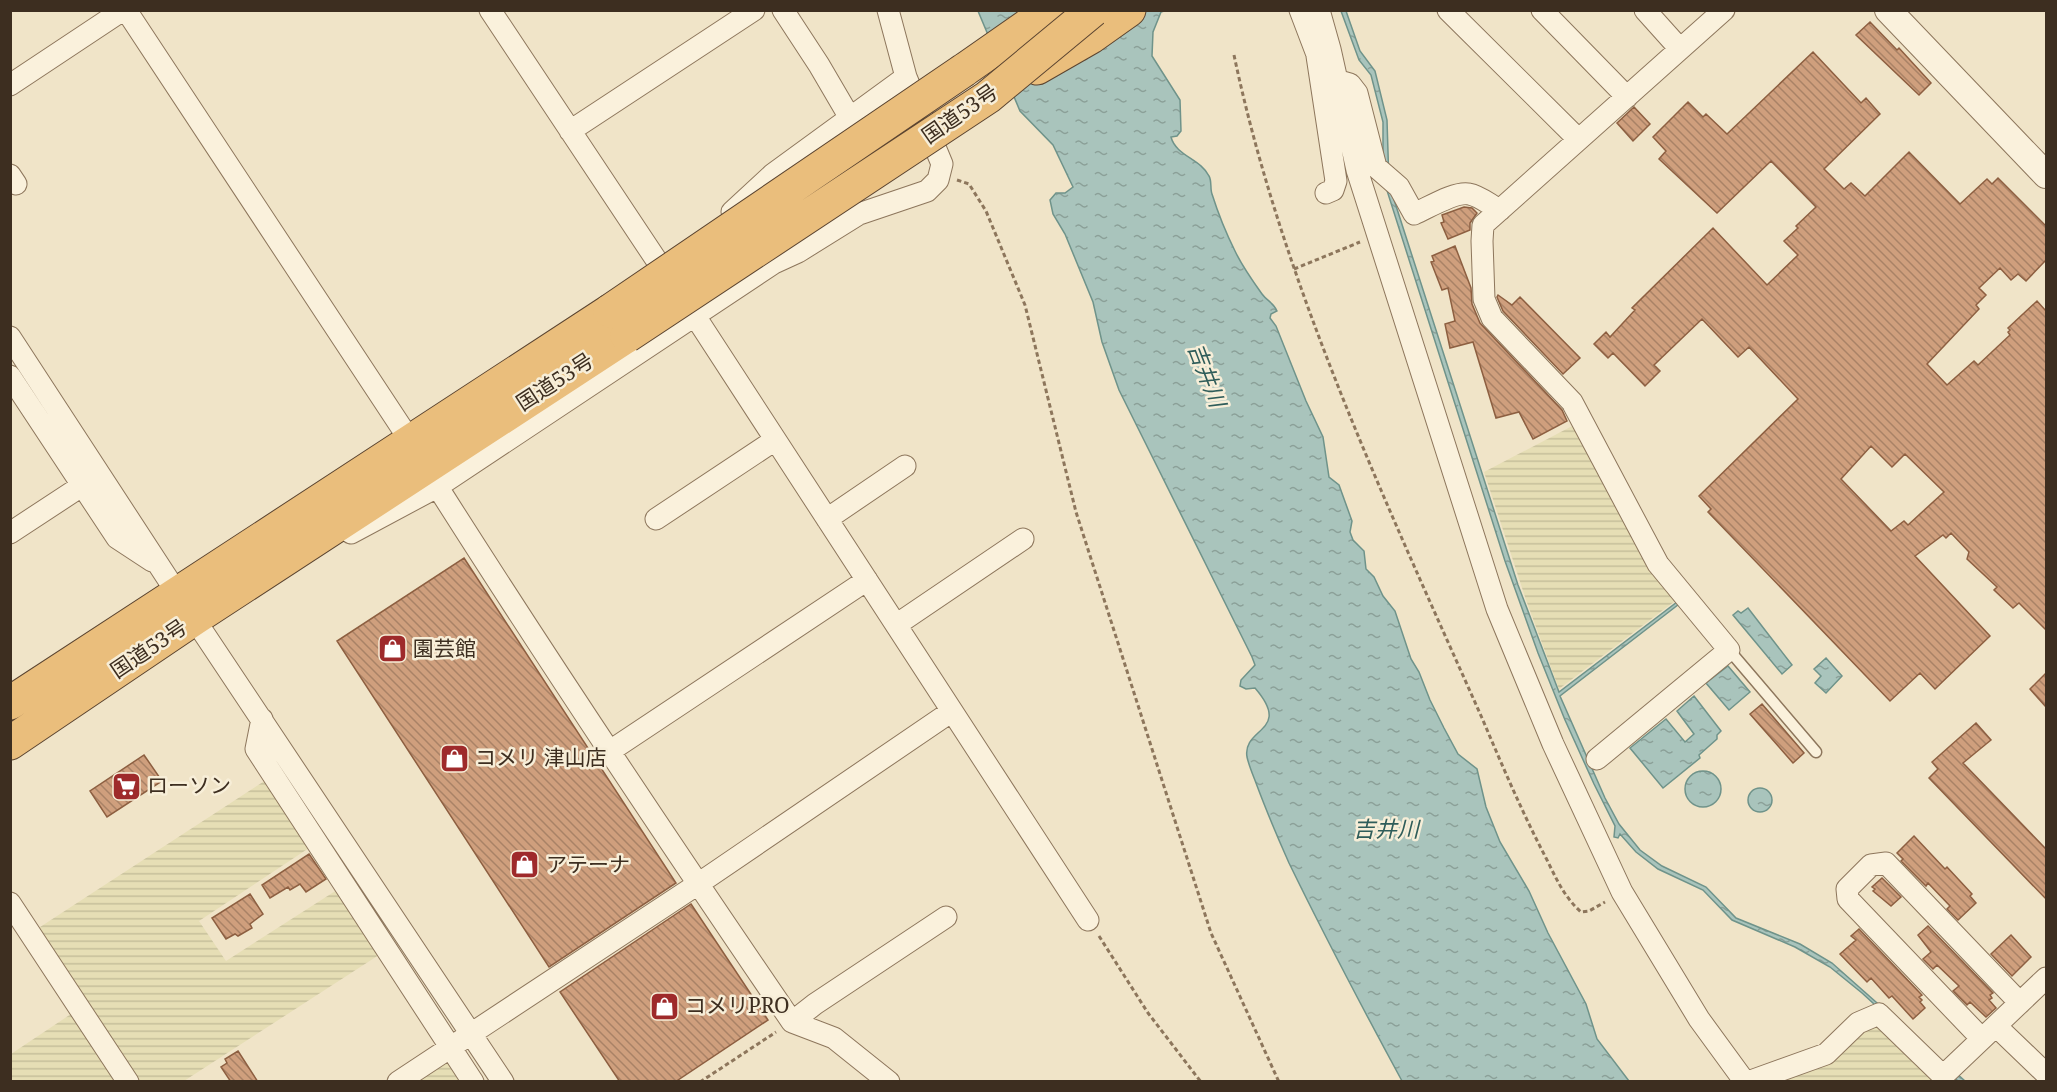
<svg xmlns="http://www.w3.org/2000/svg" width="2057" height="1092" font-family="'Noto Serif','Noto Sans JP',serif">
  <defs>
    <pattern id="farmland-rules" width="6" height="5" patternUnits="userSpaceOnUse" patternTransform="scale(1.5)"><rect width="6" height="5" fill="#e6deb5"/><path d="M0 2.5h6" fill="none" stroke="#c6bf9b"/></pattern>
    <pattern id="water-ripples" width="26" height="14" patternUnits="userSpaceOnUse" patternTransform="scale(1.5)"><rect width="26" height="14" fill="#a9c4bc"/><path d="M2 4q2-2 4 0t4 0M15 11q2-2 4 0t4 0" fill="none" stroke="#8ba098"/></pattern>
    <pattern id="building-back-hatch" width="6" height="6" patternUnits="userSpaceOnUse" patternTransform="scale(1.5)"><rect width="6" height="6" fill="#cf9f7d"/><path d="M-1 5l2 2M0 0l6 6M5-1l2 2" fill="none" stroke="#a98266"/></pattern>
  </defs>
  <rect width="100%" height="100%" fill="#f0e4c8"/>
  <path fill="url(#farmland-rules)" d="M1576,424l103,174 -120,91 -33,-89 -42,-128z
    M266,780l46,66 -113,75 27,40 114,-73 42,65 -198,128h-44l-103,-152z
    M71,1014l44,67 -104,1v-28z
    M1867,1027h15l59,55h-175z
    M449,1056l16,26h-56z"/>
  <path fill="url(#water-ripples)" stroke="#6f938a" stroke-width="1.5" d="M978,11h186l-3,1 -8,20 -1,24 28,44 1,31 -4,5 -6,1c5,19 30,22 38,39 3,5 1,13 3,18 6,19 14,39 23,57 7,15 17,29 27,43 5,7 12,9 15,17l-6,3 -1,4 6,8 30,75 17,36 6,40 10,8 13,36 -2,11 3,8 11,11 2,18 8,8 9,19 12,15 16,48 8,13 11,28 14,28 14,26 19,15 9,38 14,35 29,49 19,42 38,71 11,35 32,42h-227c-39,-72 -77,-144 -113,-218 -12,-27 -23,-53 -33,-80 -3,-8 -7,-17 -9,-26 -5,-30 46,-25 8,-69l-9,1 -6,-3 1,-6 14,-15 -3,-8 -133,-267 -17,-48 -9,-40 -28,-68 -12,-20 -3,-14 6,-7h9l8,-6 -20,-42 -33,-34z
    M1341,11h5l14,40 15,20 12,49 2,64 129,401 41,107 122,-93 2,2 -123,95 45,102 14,26 21,26 22,16 44,21 30,31 64,26 32,19 133,118h-7l-96,-88 -32,-26 -35,-20 -63,-27 -29,-30 -45,-21 -22,-17 -16,-18 -2,4 -4,-1 1,-11 -21,-42 -29,-64 -27,-67 -33,-92 -122,-383v-56l-12,-47 -12,-15z
    M1748,608l44,57 -10,9 -49,-59 5,-4 3,2z
    M1826,658l16,18 -16,17 -11,-10 6,-7 -7,-7z
    M1728,666l22,26 -21,18 -23,-27z
    M1694,696l27,35 -4,4v4l-18,16 1,3 -37,30 -33,-40 36,-29 19,23 9,-8 -17,-23z
    M1685 789a18 18 0 1 1 36 0a18 18 0 1 1-36 0Z
    M1748 800a12 12 0 1 1 24 0a12 12 0 1 1-24 0Z"/>
  <path fill="url(#building-back-hatch)" stroke="#8d5f41" stroke-width="1.5" fill-rule="evenodd" d="M1870,22l27,28 2,-2 32,35 -12,12 -63,-60z
    M1813,52l48,51 5,-5 14,16 -56,55 20,20 7,-6 14,13 44,-44 51,52 27,-25 5,5 6,-6 48,48v34l-20,21 -8,-7 -7,6 -11,-12 -21,20 7,7 -10,10 3,4 -52,55 20,21 27,-24 4,4 32,-30 -2,-3 2,-2 -2,-2 29,-27 9,10v319l-27,-27 -6,5 -19,-18 3,-3 -30,-28 2,-7 -18,-19 -5,5 -3,-3 -28,21 75,80 -55,53 -15,-16 -30,28 -182,-189 3,-3 -12,-13 99,-97 -49,-52 -11,10 -36,-38 -48,46 6,6 -15,15 -32,-33 -5,5 -14,-14 12,-12 4,5 25,-27 -3,-2 81,-80 54,57 31,-30 -14,-14 14,-13 -2,-2 20,-19 -45,-46 -54,52 -58,-54 7,-8 -13,-14 35,-35 15,15 3,-3 21,20zM1871,446l21,21 13,-13 39,38 -36,33 -4,-4 -13,10 -50,-52z
    M1634,107l16,17 -17,17 -16,-18z
    M1464,207l8,1 5,5 -7,10v7l-22,9 -7,-16 3,-1 -2,-7z
    M1455,246l16,42 1,16 8,19 82,87 5,11 -34,18 -14,-27 -23,6 -23,-76 -23,6 -5,-24 10,-3 -7,-33 -6,2 -11,-28 3,-1 -2,-5z
    M1498,295l14,10 8,-8 60,61 -17,16 -60,-63 -6,-14z
    M464,558l212,325 -127,84 -212,-326z
    M2046,673v34l-16,-18z
    M1762,704l42,49 -11,10 -43,-49z
    M1976,723l15,17 -28,23 83,86v50l-117,-121 9,-9 -6,-7z
    M144,755l18,26 -55,36 -17,-26z
    M1914,836l31,33 2,-2 25,27 -2,2 6,7 -18,17 -11,-11 3,-3 -22,-23 -2,3 -25,-25 2,-2 -6,-6z
    M309,854l17,25 -20,13 -6,-8 -10,6 -2,-3 -18,11 -8,-13z
    M1882,878l19,19 -10,9 -18,-15 2,-2 -3,-2z
    M250,894l13,20 -13,10 2,4 -14,8 -3,-2 -9,5 -14,-21z
    M691,904l77,116 -93,62h-55l-60,-90z
    M1928,926l65,67 -3,2 2,3 -3,2 7,8 -10,9 -16,-15 -3,3 -14,-14 6,-5 -22,-21 -4,4 -10,-10 8,-7 -13,-17z
    M1859,929l63,66 -3,2 3,3 -2,2 5,6 -12,11 -21,-23 -3,2 -18,-20 -4,4 -27,-28 16,-14 -5,-4z
    M2011,935l20,22 -19,19 -21,-22z
    M238,1051l20,31h-27l-10,-15 6,-4 -2,-4z"/>
  <g fill="none" stroke-linecap="round" stroke-linejoin="round">
    <defs>
      <path id="service" d="M1729,650l87,102"/>
      <path id="minor" d="M126,10l285,432
        M490,10l167,251
        M783,10l36,55 31,53
        M1300,10l16,42 20,28 14,4 7,9 19,74 23,20 15,27c14,-6 41,-23 55,-20 11,2 21,11 31,16
        M1319,10l11,39 27,121 140,439 56,135 69,148 77,127 46,63
        M1448,10l130,129
        M1542,10l85,87
        M1645,10l35,39
        M1317,56l19,125 -3,9 -7,3
        M10,85l113,-75
        M570,131l184,-121
        M10,175l6,9
        M732,212l41,-38 133,-97
        M695,316l393,604
        M10,337l167,256 326,489
        M10,376l107,162 35,23
        M430,475c117,185 239,367 362,547l42,16 55,44
        M656,519l119,-79
        M827,519l78,-53
        M10,533l73,-48
        M351,533l86,-46 337,-224 24,-11 61,-38 68,-23 11,-11 4,-16 -36,-87 -18,-67
        M896,625l127,-86
        M262,719l-6,30 217,333
        M610,751l257,-171
        M1597,759l132,-109 -71,-86 -86,-162 -80,-84 -8,-19 -2,-58 1,-16 241,-215
        M10,903l118,179
        M792,1022l23,-18 131,-87
        M1996,1026l50,48
        M1982,1039l-134,-140 -1,-10 24,-24 15,-2 134,140
        M398,1082l300,-198 254,-173
        M1748,1082l78,-28 32,-31 21,-9 64,62 103,-98"/>
      <path id="tertiary" d="M1888,10l158,165"/>
      <path id="trunk" d="M1037,68l54,-31 38,-27
        M964,70l86,-60
        M10,703l600,-392
        M10,743l185,-125 432,-282"/>
    </defs>
    <use href="#service" stroke="#8d765c" stroke-width="13"/>
    <use href="#minor" stroke="#8d765c" stroke-width="23"/>
    <use href="#tertiary" stroke="#8d765c" stroke-width="28"/>
    <use href="#trunk" stroke="#5b4430" stroke-width="35"/>
    <path stroke="#8d765c" stroke-width="3" stroke-dasharray="4.5 3" stroke-linecap="butt" d="M1234,55c48,228 153,450 248,663 20,47 40,94 64,140 10,20 18,39 35,54l8,-1 16,-9
      M957,180l12,4 17,27 39,94 51,207 135,421 68,149
      M1294,269l66,-27
      M1099,936l49,77 53,69
      M700,1082l76,-50"/>
    <use href="#service" stroke="#faf1dc" stroke-width="10"/>
    <use href="#minor" stroke="#faf1dc" stroke-width="21"/>
    <use href="#tertiary" stroke="#faf1dc" stroke-width="26"/>
    <use href="#trunk" stroke="#eabe7c" stroke-width="33"/>
    <defs>
      <path id="trunk-bridge" d="M610,311l354,-241
        M627,336l361,-239 105,-87"/>
    </defs>
    <use href="#trunk-bridge" stroke="#5b4430" stroke-width="35" stroke-linecap="butt"/>
    <use href="#trunk-bridge" stroke="#eabe7c" stroke-width="33"/>
  </g>
  <defs>
    <symbol id="shop-square" viewBox="-11 -11 22 22"><rect x="-9" y="-9" width="18" height="18" rx="4" fill="#9e2a2b" stroke="#f7eed8"/><path d="M-5-2.5h2.3a2.7 3.5 0 0 1 5.4 0H5L5.5 6h-11ZM-1.5-2.5h3a1.5 2.3 0 0 0-3 0Z" fill="#fff"/></symbol>
    <symbol id="supermarket-square" viewBox="-11 -11 22 22"><rect x="-9" y="-9" width="18" height="18" rx="4" fill="#9e2a2b" stroke="#f7eed8"/><path d="M-6-5.5h2.5l.6 2H6L4.5 2H-2.5L-4.4-4H-6ZM-1.5 3.2a1.3 1.3 0 1 0 .1 0ZM3 3.2a1.3 1.3 0 1 0 .1 0Z" fill="#fff"/></symbol>
  </defs>
  <g fill-rule="evenodd">
    <use href="#shop-square" x="376" y="632" width="33" height="33"/>
    <use href="#shop-square" x="438" y="742" width="33" height="33"/>
    <use href="#supermarket-square" x="110" y="770" width="33" height="33"/>
    <use href="#shop-square" x="508" y="848" width="33" height="33"/>
    <use href="#shop-square" x="648" y="990" width="33" height="33"/>
  </g>
  <g text-anchor="middle" stroke-width="5" stroke-linejoin="round" paint-order="stroke">
    <g font-size="21" fill="#3d2e20" stroke="#f7eed8">
      <text transform="translate(960 114) rotate(-35)" y="7">国道53号</text>
      <text transform="translate(555 382) rotate(-33)" y="7">国道53号</text>
      <text transform="translate(149 649) rotate(-34)" y="7">国道53号</text>
    </g>
    <g font-size="21" fill="#3d2e20" stroke="#f7eed8" text-anchor="start">
      <text x="413" y="656">園芸館</text>
      <text x="475" y="765">コメリ 津山店</text>
      <text x="147" y="793">ローソン</text>
      <text x="546" y="872">アテーナ</text>
      <text x="685" y="1013">コメリPRO</text>
    </g>
    <g font-size="22" font-style="italic" fill="#2f5d5a" stroke="#f7eed8">
      <text transform="translate(1207 375) rotate(69)" y="8">吉井川</text>
      <text x="1386" y="837">吉井川</text>
    </g>
  </g>
  <rect width="2057" height="1092" fill="none" stroke="#3d2e20" stroke-width="24"/>
</svg>
